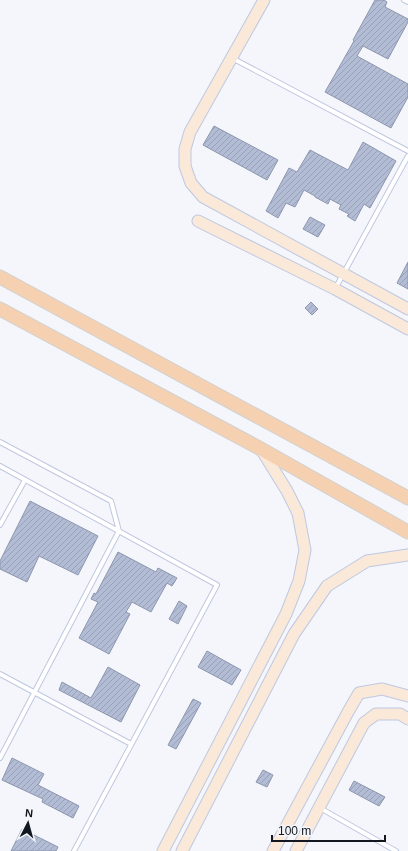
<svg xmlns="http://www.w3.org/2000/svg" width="408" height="851" font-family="Arial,sans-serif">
  <defs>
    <pattern id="building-hatch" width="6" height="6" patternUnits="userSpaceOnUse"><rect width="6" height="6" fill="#b2bcd5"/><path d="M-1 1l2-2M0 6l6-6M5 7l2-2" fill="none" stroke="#98a1b6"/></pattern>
  </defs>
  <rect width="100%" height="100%" fill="#f4f6fb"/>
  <path fill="url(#building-hatch)" stroke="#8c96ad" d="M375,0h9l3,2 -2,5 23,12v3l-20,37 -25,-13 -6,10 51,28v13l-17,31 -66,-36 29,-51 -1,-1z
    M214,126l64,34 -11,20 -64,-35z
    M363,142l33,19 -26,47 -6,-4 -9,17 -8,-5 2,-2 -10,-5 2,-4 -11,-6 -2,5 -13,-7v-1l-11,-6 -9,17 -9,-4 -8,15 -12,-7 23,-43 8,4 13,-22 38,20z
    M310,217l15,8 -7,12 -15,-8z
    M408,262v27l-11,-6z
    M311,302l7,7 -6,6 -7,-7z
    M30,501l68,35 -20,39 -39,-19 -12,26 -27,-13v-8z
    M118,552l38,20 2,-4 19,10 -5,8 -5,-3 -16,29 -19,-10 -6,10 4,2 -21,40 -30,-16 19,-36 -7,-3 3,-6 2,1z
    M179,601l8,5 -9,18 -9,-5z
    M207,651l34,19 -9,15 -34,-18z
    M108,667l32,18 -19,37 -62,-32 3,-8 29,16z
    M193,699l8,4 -25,46 -8,-4z
    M12,758l32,16 -6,11 41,21 -6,12 -31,-16 1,-3 -41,-19z
    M263,770l10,5 -6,12 -11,-5z
    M354,781l31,16 -6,9 -30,-16z
    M22,829l36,18 -2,4h-45z"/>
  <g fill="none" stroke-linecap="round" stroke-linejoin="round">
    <defs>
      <path id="lane" d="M404,0l4,2
        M232,58l176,93
        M335,289l73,-133
        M0,442l111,59 8,30 -119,227
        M0,466l217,119 -143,266
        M0,525l25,-45
        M0,674l131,70
        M320,808l76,43"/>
      <path id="secondary" d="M264,0l-74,132 -5,17v17l6,17 12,14 205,112
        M198,221l137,68 73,40
        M163,851l123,-237 13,-33 6,-31 -7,-37 -11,-22 -26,-42
        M182,851l112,-217 33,-48 40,-25 41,-6
        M273,851l75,-139 11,-19 23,-4 26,7
        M296,851l68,-128 12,-9h24l8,5"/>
      <path id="primary" d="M0,277l408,221
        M0,309l261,140 147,83"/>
    </defs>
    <use href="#lane" stroke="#bec8e1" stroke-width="6"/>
    <use href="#secondary" stroke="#bec8e1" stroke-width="13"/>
    <use href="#primary" stroke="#d0d1d2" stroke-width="15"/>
    <use href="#lane" stroke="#fff" stroke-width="4"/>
    <use href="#secondary" stroke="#fae8d9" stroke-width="11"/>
    <use href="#primary" stroke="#f5d1b2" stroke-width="13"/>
  </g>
  <g transform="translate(28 823) rotate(6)" stroke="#f4f6fb" stroke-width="3" paint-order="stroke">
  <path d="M0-3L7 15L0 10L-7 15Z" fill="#13171f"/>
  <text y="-6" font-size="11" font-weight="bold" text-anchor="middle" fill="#13171f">N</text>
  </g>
  <path d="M272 835v6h113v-6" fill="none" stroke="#13171f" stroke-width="2"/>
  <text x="278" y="835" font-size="12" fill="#13171f" stroke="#f4f6fb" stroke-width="3" paint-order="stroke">100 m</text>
</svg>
